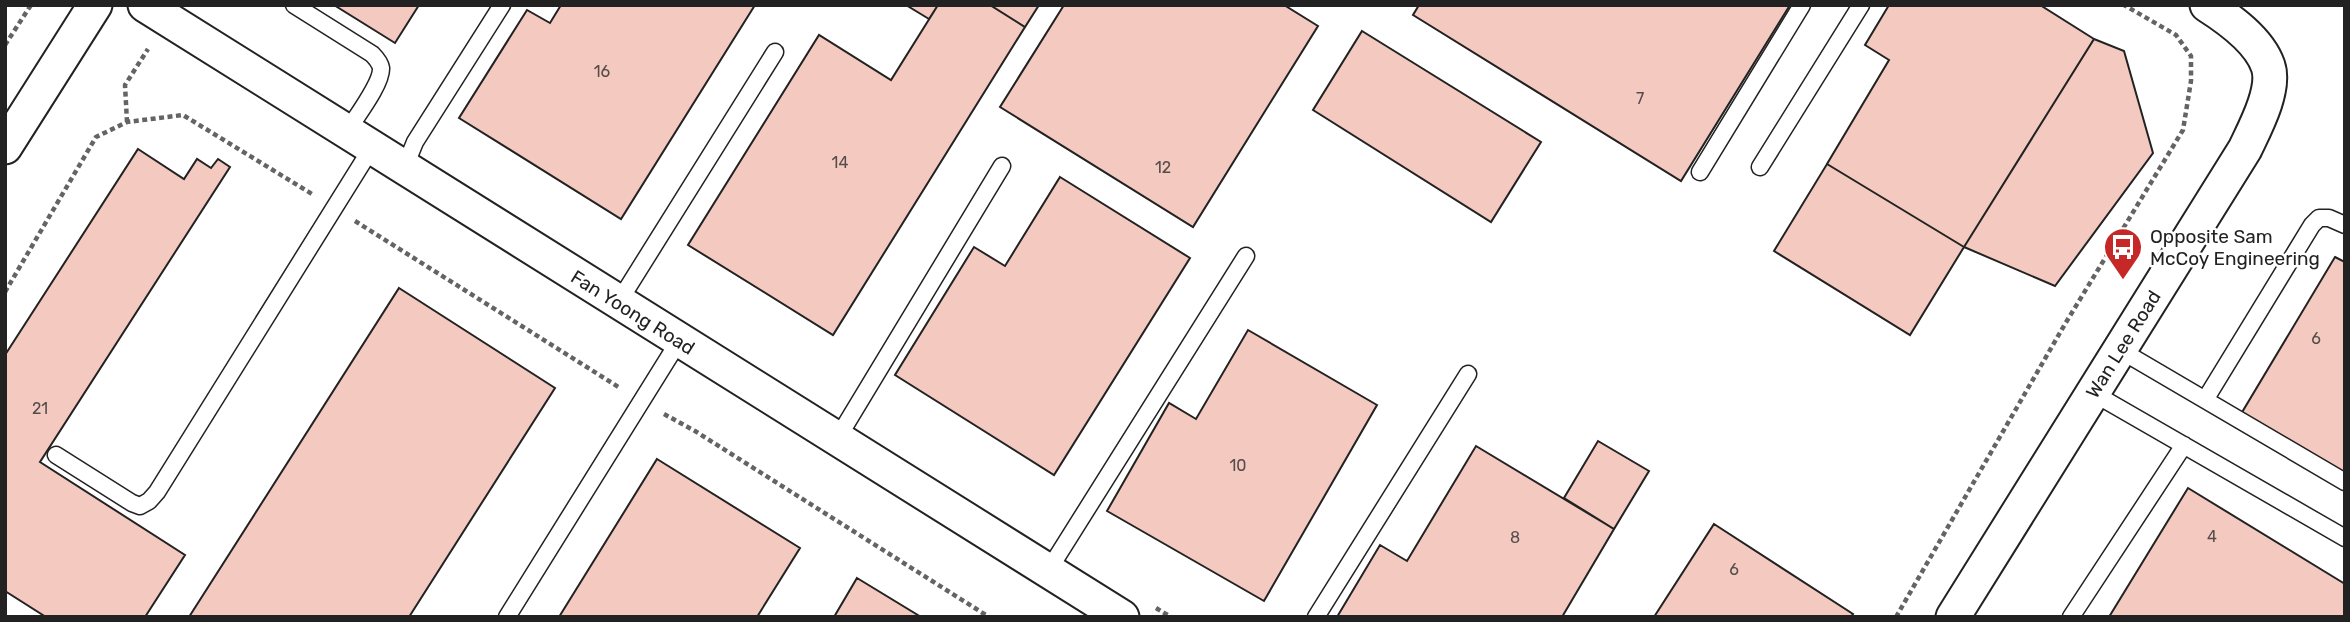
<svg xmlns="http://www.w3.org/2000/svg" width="2350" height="622" font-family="Rubik,sans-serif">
  <rect width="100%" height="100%" fill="#fff"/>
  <path fill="#f3c9c0" stroke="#222" stroke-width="2" d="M334,5h85l-24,38z
    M561,5h194l-134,214 -162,-101 68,-108 23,13z
    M906,5h32l-9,14z
    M938,5h52l35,22 -192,308 -145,-90 131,-210 72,45z
    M990,5h49l-14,22z
    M1064,5h220l34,21 -125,201 -193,-120z
    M1419,5h371l-109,176 -268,-166z
    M1889,5h151l54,34 -130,208 -137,-83 62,-104 -24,-15z
    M1362,31l179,111 -50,80 -178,-112z
    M2094,39l30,12 29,102 -98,133 -91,-39z
    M138,149l46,30 13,-20 14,9 7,-9 12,8 -190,295 145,93 -40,62h-99l-41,-26v-236z
    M1827,164l137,83 -54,88 -136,-84z
    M1060,177l130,81 -136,217 -159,-100 79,-128 31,19z
    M2335,257l10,5v214l-104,-62z
    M399,288l156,100 -146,229h-220z
    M1248,330l129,75 -113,196 -157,-90 62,-108 27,16z
    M1598,441l51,30 -35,58 -50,-31z
    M1476,446l138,83 -52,88h-225l43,-72 27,16z
    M657,459l143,89 -43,69h-198z
    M2188,488l157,96v33h-236z
    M1714,524l139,90 -2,3h-197z
    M857,578l64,39h-87z"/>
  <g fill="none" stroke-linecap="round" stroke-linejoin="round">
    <defs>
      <path id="lane" d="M294,5l78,49c4,4 8,9 9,14 1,16 -26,50 -35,65
        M1760,167l101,-162
        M404,169l11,-27 87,-137
        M1700,172l102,-167
        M618,303l157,-251
        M2120,350l225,132
        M2093,393l252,145
        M2205,400l107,-175 7,-7h10l16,7
        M837,439l165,-273
        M56,455l76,48 8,3 9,-5 8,-9 214,-343
        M1048,571l198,-315
        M507,617l172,-276
        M1316,617l152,-243
        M2071,617l113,-172"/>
      <path id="street" d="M145,5l977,612
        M5,147l90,-142
        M1953,617l292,-468c10,-21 31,-60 23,-83 -9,-26 -39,-47 -61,-61"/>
    </defs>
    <use href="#lane" stroke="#222" stroke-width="19"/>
    <use href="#street" stroke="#222" stroke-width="37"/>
    <path stroke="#646464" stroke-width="4.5" stroke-dasharray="5 3.5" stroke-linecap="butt" d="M5,45l26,-40
      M127,122l-2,-37 23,-36
      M355,221l265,167
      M5,292l91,-155 31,-15 56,-7 129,79
      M664,414l31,17 294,186
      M1156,608l15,9
      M1896,617l169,-293 118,-194 8,-49v-25l-15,-21 -52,-30"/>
    <use href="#lane" stroke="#fff" stroke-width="16"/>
    <use href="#street" stroke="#fff" stroke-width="33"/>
  </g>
  <defs>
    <symbol id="bus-pin" viewBox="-11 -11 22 30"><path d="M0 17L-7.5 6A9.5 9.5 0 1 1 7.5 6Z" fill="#c62828" stroke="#fff"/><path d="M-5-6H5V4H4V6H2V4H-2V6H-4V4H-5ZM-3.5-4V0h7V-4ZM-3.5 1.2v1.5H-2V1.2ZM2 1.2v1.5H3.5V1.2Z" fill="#fff"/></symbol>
  </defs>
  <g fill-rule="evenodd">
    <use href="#bus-pin" x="2101" y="225" width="44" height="60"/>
  </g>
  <g text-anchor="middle" stroke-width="5" stroke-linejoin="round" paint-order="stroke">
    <g font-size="16" fill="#564c4a">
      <text x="602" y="77">16</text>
      <text x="1640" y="104">7</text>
      <text x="840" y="168">14</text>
      <text x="1163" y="173">12</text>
      <text x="2316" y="344">6</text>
      <text x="40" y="414">21</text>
      <text x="1238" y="471">10</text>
      <text x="2212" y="542">4</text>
      <text x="1515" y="543">8</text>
      <text x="1734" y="575">6</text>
    </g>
    <g font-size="19" fill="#222" stroke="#fff" text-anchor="start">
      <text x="2150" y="243">Opposite Sam<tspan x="2150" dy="22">McCoy Engineering</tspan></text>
    </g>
    <g font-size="19" fill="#222" stroke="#fff">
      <text transform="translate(633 312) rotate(32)" y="7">Fan Yoong Road</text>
      <text transform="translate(2123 344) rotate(-58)" y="7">Wan Lee Road</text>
    </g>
  </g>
  <rect width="2350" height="622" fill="none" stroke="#222222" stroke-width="14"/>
</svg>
